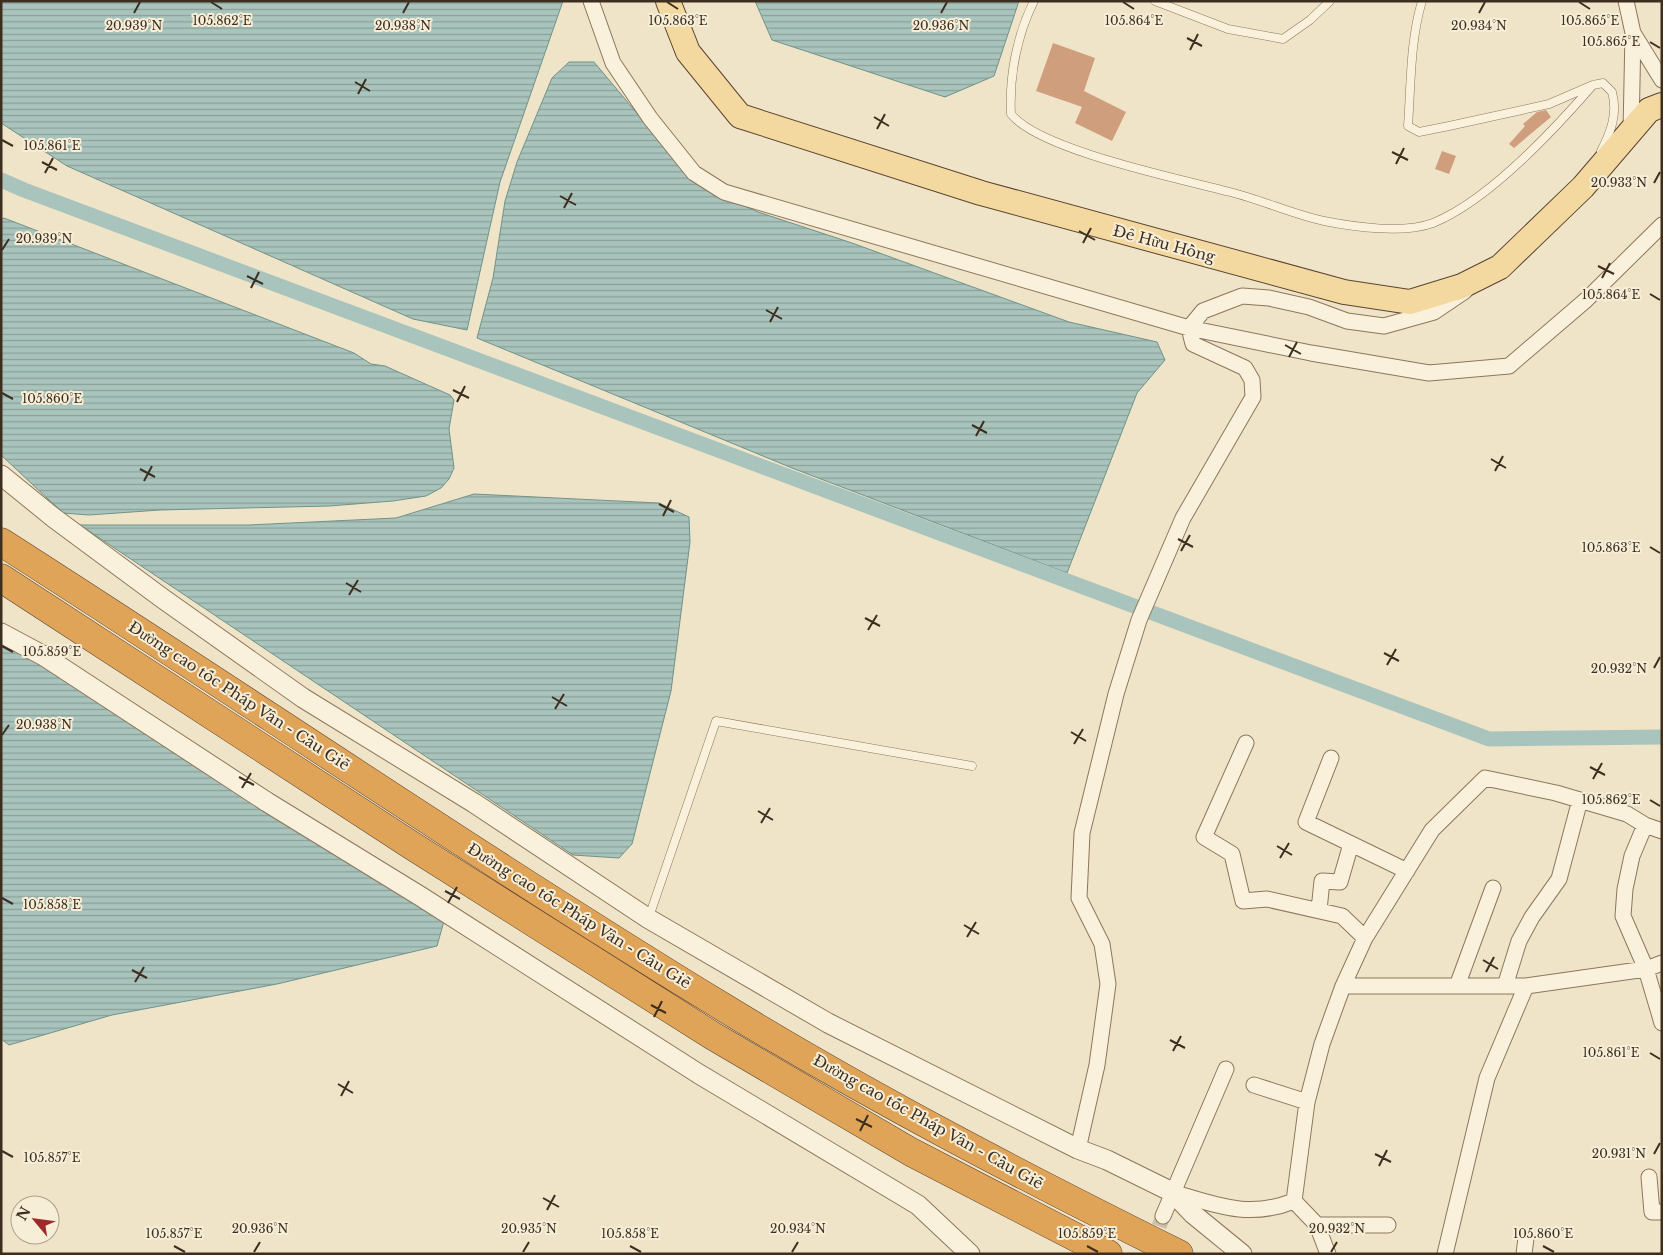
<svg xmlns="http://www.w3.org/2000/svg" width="1663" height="1255" font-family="'Libre Baskerville',serif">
  <defs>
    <pattern id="water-rules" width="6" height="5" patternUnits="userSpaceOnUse" patternTransform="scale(1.25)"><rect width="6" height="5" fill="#a9c4bc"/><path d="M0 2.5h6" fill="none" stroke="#8ba098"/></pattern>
  </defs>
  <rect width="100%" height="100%" fill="#f0e4c8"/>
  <path fill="url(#water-rules)" stroke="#6f938a" d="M1,1h562l-63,181 -33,148 -54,-11 -346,-153 -66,-43z
    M755,1h264l-25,75 -49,21 -173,-57z
    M569,62h25l93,111 27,19 44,20 94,31 217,79 88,20 8,18 -28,33 -70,180 -275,-105 -315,-130 16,-60 12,-77 12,-39 35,-84z
    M4,218l350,135 17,11 14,2 65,29 4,5 -5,29 5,39 -5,11 -8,9 -15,8 -33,5 -64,5 -169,4 -71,5 -26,-2 -62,-58v-236z
    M474,494l185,9 30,14 1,25 -19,149 -39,153 -13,14 -46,-3 -493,-330h169l147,-7z
    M1,640l48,25 148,103 247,153 -7,25 -160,38 -165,31 -103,30 -8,-6z"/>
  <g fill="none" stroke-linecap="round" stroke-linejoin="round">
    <path stroke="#a9c4bc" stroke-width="15" d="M1,180l23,10 1465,549 173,-2"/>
  </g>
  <path fill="#cf9f7d" d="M1053,43l42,15 -11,33 42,21 -14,29 -37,-18 7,-16 -46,-16z
    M1546,110l5,7 -37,31 -5,-4 16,-18 -2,-2 14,-12z
    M1442,151l14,5 -7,18 -14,-5z"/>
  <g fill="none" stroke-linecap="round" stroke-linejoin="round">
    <path stroke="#ccc0a6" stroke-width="15" stroke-dasharray="15 8" stroke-linecap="butt" d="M1151,1248l12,-32"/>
    <defs>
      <path id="service" d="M1034,1c-17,34 -25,75 -23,113 28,36 170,65 219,78 32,8 62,22 94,29 30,6 80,13 109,2 55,-22 121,-93 160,-138
        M1155,1l73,28 55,10 27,-19 20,-19
        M1422,1c-12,40 -11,84 -14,125l11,6 30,-6 100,-22 44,-19 10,-2 9,9c6,21 -1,40 -11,59
        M649,917l67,-196 256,45"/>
      <path id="minor" d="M591,1l22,62 37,55 44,55 30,19 465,136 122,25 118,20 80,-7 77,-66 76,-75
        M1626,1l7,32 29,47
        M1631,131l2,-98
        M1246,743l-42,94 28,17 11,47 24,-2 75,17 23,22
        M1331,758l-25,64 101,49
        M1645,825l-13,31 -7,33 -2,27 23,53 16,54
        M1319,910l3,-29 18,1 11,-38
        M1343,986h183l120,-17 16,-6
        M1457,986l36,-98
        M1505,986l14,-45 13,-24 27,-38 21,-79
        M1254,1085l53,17
        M1078,1149l19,-84 11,-81 -6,-40 -23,-46 3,-65 34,-139 23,-74 44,-102 70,-121 -1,-17 -7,-12 -52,-24 -4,-16 14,-17 39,-15 27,2 40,9 38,14 37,5 50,-14 31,-21
        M1649,1177l3,35h10
        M1172,1192c44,13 77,27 122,9
        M1163,1216l63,-147
        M1317,1225h71
        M1328,1254l-11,-29 -23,-24 13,-99 15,-58 21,-58 22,-48 67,-108 53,-52 71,15 71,21 18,11 17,6
        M1445,1254l42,-176 39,-92
        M1524,1254l2,-16"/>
      <path id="tertiary" d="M1,475l53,43 108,80 141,100 171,105 175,116 179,104 250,126 29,11 65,32 21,22 49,40
        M1,633l43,23 223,146 153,94 279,178 219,131 52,49"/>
      <path id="primary" d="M668,1l20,51 52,64 241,77 363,99 66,10 52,-16 38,-19 83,-80 66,-77 13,-5"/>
      <path id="motorway" d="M1,542c241,154 478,316 722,465 147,90 301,170 456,247
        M1,578l410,267 302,191 198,116 197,102"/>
    </defs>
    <use href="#service" stroke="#8d765c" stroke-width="9"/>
    <use href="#minor" stroke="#8d765c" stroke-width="17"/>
    <use href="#tertiary" stroke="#8d765c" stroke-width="21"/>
    <use href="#primary" stroke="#5b4430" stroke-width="26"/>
    <use href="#motorway" stroke="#5b4430" stroke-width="29"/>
    <use href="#service" stroke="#faf1dc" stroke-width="8"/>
    <use href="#minor" stroke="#faf1dc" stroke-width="15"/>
    <use href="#tertiary" stroke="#faf1dc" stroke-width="19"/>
    <use href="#primary" stroke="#f3d9a0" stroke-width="24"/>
    <use href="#motorway" stroke="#e0a458" stroke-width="28"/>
  </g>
  <path fill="none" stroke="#3d2e20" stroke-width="2" d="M211,2l11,7M667,2l11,7M1123,2l11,7M1579,2l11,7M134,13l6,-11M403,13l6,-11M941,13l6,-11M1479,13l6,-11M1187,38l15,8M1650,42l10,6M1190,50l8,-16M355,82l15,9M358,94l8,-15M874,117l15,9M877,129l8,-15M2,140l11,6M1392,152l16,8M42,162l15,8M1396,164l8,-16M45,173l8,-15M1654,183l6,-11M560,196l16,9M564,208l8,-15M1079,231l16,9M1083,243l8,-15M2,250l7,-11M1598,266l16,8M247,276l16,8M1602,278l8,-15M251,288l8,-16M1650,294l10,6M766,310l16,9M770,322l8,-15M1285,345l16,9M1289,357l8,-15M453,390l16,8M2,393l11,6M457,402l8,-16M972,425l15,8M976,436l8,-15M1491,459l15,9M140,469l15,8M1495,471l8,-15M144,481l8,-15M659,504l15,8M663,516l8,-16M1178,539l15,8M1650,547l10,6M1181,551l9,-16M346,583l15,9M349,595l9,-15M865,618l15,8M868,630l9,-15M2,646l11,6M1384,653l15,8M1387,665l9,-16M1654,668l6,-11M552,697l15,9M555,709l9,-15M1071,732l15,9M2,735l7,-10M1074,744l9,-15M1590,767l15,8M239,777l15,8M1593,779l9,-16M242,788l9,-15M1650,800l10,6M758,811l15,9M761,823l9,-15M1277,846l15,9M1280,858l9,-15M445,891l15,8M2,898l11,6M448,903l9,-16M964,925l15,9M967,937l9,-15M1483,960l15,9M132,970l15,8M1486,972l8,-15M135,982l9,-15M651,1005l15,8M654,1017l8,-16M1170,1040l15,8M1173,1051l8,-15M1650,1053l10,6M338,1084l15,9M341,1096l8,-15M856,1119l16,8M860,1131l8,-16M2,1151l11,6M1375,1154l16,8M1654,1154l6,-11M1379,1166l8,-16M543,1198l16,9M547,1210l8,-15M174,1246l11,6M630,1246l11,6M1087,1246l11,6M1543,1246l11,6M254,1252l6,-10M523,1252l6,-10M792,1252l6,-10M1331,1252l6,-10"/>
  <g text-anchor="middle" stroke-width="4" stroke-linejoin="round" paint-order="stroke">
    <g font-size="15" fill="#3d2e20" stroke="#f7eed8">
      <text transform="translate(1164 244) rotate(15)" y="5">Đê Hữu Hồng</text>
      <text transform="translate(239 696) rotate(33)" y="5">Đường cao tốc Pháp Vân - Cầu Giẽ</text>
      <text transform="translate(579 916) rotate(32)" y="5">Đường cao tốc Pháp Vân - Cầu Giẽ</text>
      <text transform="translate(928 1122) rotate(29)" y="5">Đường cao tốc Pháp Vân - Cầu Giẽ</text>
    </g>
  </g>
  <g font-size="12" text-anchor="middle" fill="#3d2e20" stroke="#f7eed8" stroke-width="4" stroke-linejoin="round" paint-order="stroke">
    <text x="222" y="25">105.862°E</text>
    <text x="678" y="25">105.863°E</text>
    <text x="1134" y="25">105.864°E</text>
    <text x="1590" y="25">105.865°E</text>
    <text x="134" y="30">20.939°N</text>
    <text x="403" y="30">20.938°N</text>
    <text x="941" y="30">20.936°N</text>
    <text x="1479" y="30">20.934°N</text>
    <text x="1611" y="46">105.865°E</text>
    <text x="52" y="150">105.861°E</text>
    <text x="1619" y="187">20.933°N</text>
    <text x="44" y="243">20.939°N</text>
    <text x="1611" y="299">105.864°E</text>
    <text x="52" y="403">105.860°E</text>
    <text x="1611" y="552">105.863°E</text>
    <text x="52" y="656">105.859°E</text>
    <text x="1619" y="673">20.932°N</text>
    <text x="44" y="729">20.938°N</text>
    <text x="1611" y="804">105.862°E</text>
    <text x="52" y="909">105.858°E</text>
    <text x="1611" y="1057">105.861°E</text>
    <text x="1619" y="1158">20.931°N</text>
    <text x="52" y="1162">105.857°E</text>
    <text x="260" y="1233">20.936°N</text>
    <text x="529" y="1233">20.935°N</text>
    <text x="798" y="1233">20.934°N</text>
    <text x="1337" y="1233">20.932°N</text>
    <text x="174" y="1238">105.857°E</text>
    <text x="630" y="1238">105.858°E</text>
    <text x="1087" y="1238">105.859°E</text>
    <text x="1543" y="1238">105.860°E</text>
  </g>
  <rect width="1663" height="1255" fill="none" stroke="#3d2e20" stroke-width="5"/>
  <g transform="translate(35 1220) rotate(299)"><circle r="24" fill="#f7eed8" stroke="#ada18e"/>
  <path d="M0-4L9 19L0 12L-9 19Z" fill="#9e2a2b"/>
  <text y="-8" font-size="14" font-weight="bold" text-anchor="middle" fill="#3d2e20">N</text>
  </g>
</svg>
